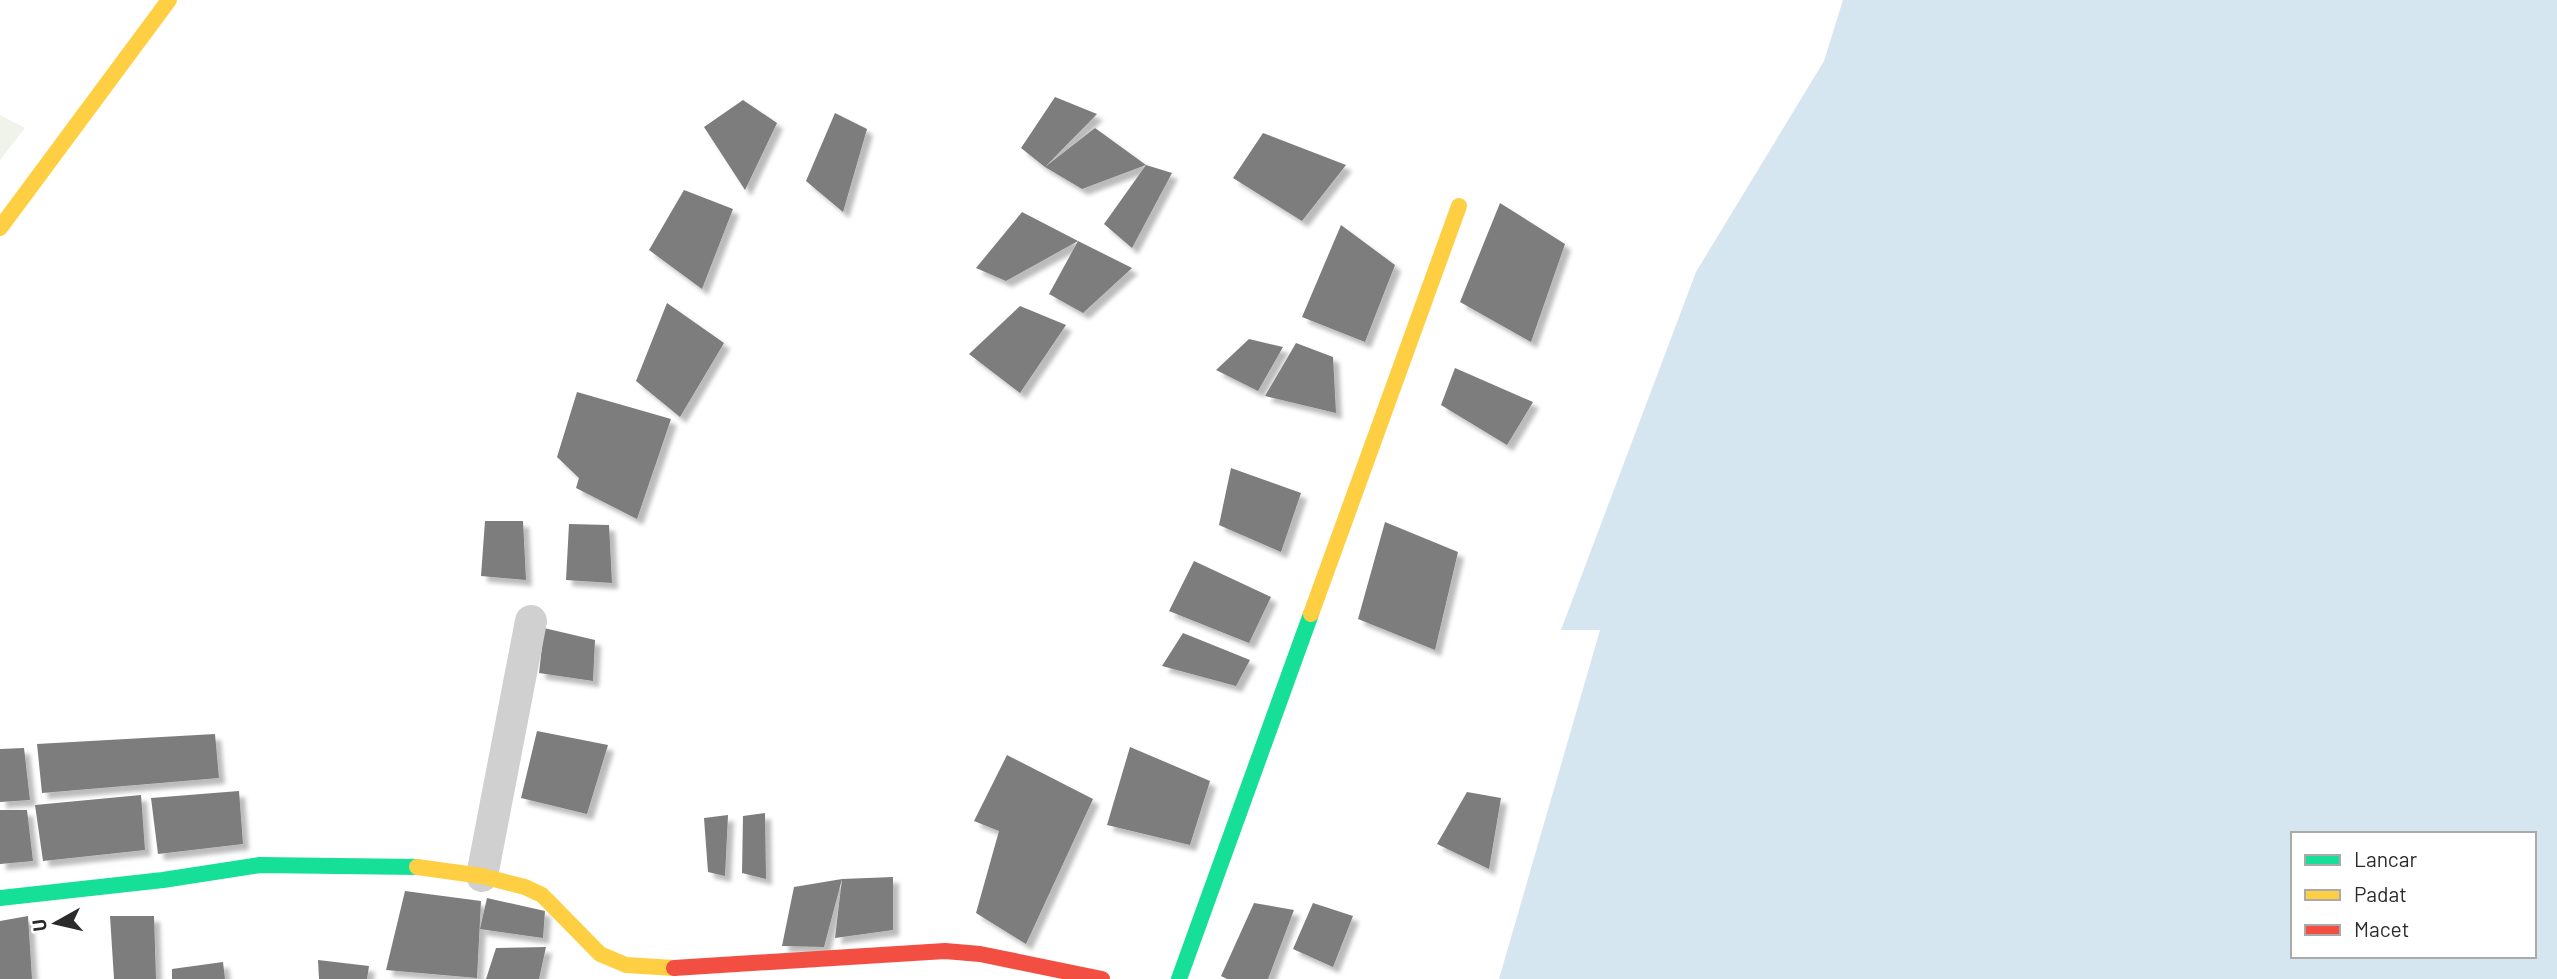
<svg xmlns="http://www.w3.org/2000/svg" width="2557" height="979" font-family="Barlow,sans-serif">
  <defs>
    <filter id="shadow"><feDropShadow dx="6" dy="6" stdDeviation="2" flood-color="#0004"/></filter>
  </defs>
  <rect width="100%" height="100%" fill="#fff"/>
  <path fill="#eff3ea" d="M0,115l25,13 -25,32z"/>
  <path fill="#d6e6f0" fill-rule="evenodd" d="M1843,0h714v979h-1058l101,-349h-39l135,-358 128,-211zM2293,834h241v122h-241z"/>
  <path fill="#7d7d7d" filter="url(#shadow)" d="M1055,97l42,17 -52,53 50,-39 51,37 26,8 -40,75 -28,-24 42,-59 -64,24 -37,-22 -24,-19z
    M743,100l34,23 -32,67 -41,-63z
    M835,113l32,16 -24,83 -37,-31z
    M1263,133l83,32 -44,56 -69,-43z
    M684,190l49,19 -31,80 -53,-39z
    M1500,203l65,41 -34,98 -71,-40z
    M1022,212l56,29 -72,40 -30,-13z
    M1341,225l54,40 -30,77 -63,-25z
    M1078,241l54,27 -49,45 -34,-19z
    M667,303l57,40 -44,74 -44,-36z
    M1020,306l46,19 -46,68 -51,-39z
    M1249,339l34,8 -25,44 -42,-21z
    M1296,343l37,14 3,56 -71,-17z
    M1455,368l78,34 -26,43 -66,-40z
    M577,392l94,27 -34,100 -61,-31 3,-10 -22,-21z
    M1231,468l70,25 -20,59 -62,-27z
    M485,521h38l3,59 -45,-4z
    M1385,522l73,30 -23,98 -77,-31z
    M569,524l40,1 3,58 -46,-3z
    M1194,561l77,36 -22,46 -80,-32z
    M544,628l51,12 -2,41 -54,-8z
    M1183,633l67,27 -14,26 -74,-20z
    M537,731l71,14 -21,69 -66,-16z
    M215,734l4,44 -177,15 -5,-49z
    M1130,747l80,34 -20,64 -83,-20z
    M24,748l6,52 -30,2v-53z
    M1007,755l86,44 -67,145 -50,-31 23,-82 -25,-10z
    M239,791l4,53 -85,10 -7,-56z
    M1467,792l34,6 -12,71 -52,-25z
    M141,795l4,55 -102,11 -8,-56z
    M0,810h27l6,51 -33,3z
    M765,813l1,66 -24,-6 1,-57z
    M728,815l-3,61 -17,-4 -4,-54z
    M893,877v53l-58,8 7,-59 -18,68 -42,-1 12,-59 48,-8z
    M405,891l76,10 -4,77 -91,-8z
    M487,898l58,13 -2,27 -63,-9z
    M1254,903l40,7 -26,69h-41l-6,-3z
    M1313,903l40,13 -20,51 -40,-18z
    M28,916l4,63h-32v-58z
    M110,916h44l2,63h-42z
    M546,947l-7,32h-53l10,-31z
    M318,960l51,6 -2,13h-48z
    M223,962l2,17h-53v-10z"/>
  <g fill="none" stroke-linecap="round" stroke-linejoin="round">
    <path stroke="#d0d0d0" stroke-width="32" d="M482,876l49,-255"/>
    <path stroke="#16e098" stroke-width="16" d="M0,898l163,-18 97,-15 157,2
      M1179,979l132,-365"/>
    <path stroke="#ffcf43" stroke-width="16" d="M0,228l169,-228
      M1311,614l148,-408
      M417,867l65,9 43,11 17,8 58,59 26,11 48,3"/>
    <path stroke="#f24e42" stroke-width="16" d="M674,968l271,-17 35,3 122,25"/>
  </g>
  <rect x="2291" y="832" width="245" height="126" fill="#ffffff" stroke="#aaaaaa" stroke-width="2"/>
  <rect x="2305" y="855" width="35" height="10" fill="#16e098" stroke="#aaaaaa" stroke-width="2"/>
  <text x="2354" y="867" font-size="21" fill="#2b2b2b">Lancar</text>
  <rect x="2305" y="890" width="35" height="10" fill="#ffcf43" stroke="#aaaaaa" stroke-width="2"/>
  <text x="2354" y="902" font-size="21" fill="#2b2b2b">Padat</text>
  <rect x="2305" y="925" width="35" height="10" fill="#f24e42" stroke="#aaaaaa" stroke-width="2"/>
  <text x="2354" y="937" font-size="21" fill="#2b2b2b">Macet</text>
  <g transform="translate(56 923) rotate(262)" stroke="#ffffff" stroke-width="5" paint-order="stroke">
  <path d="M0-5L12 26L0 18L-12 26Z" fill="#2b2b2b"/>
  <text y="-10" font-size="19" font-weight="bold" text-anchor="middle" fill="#2b2b2b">U</text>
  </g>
</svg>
